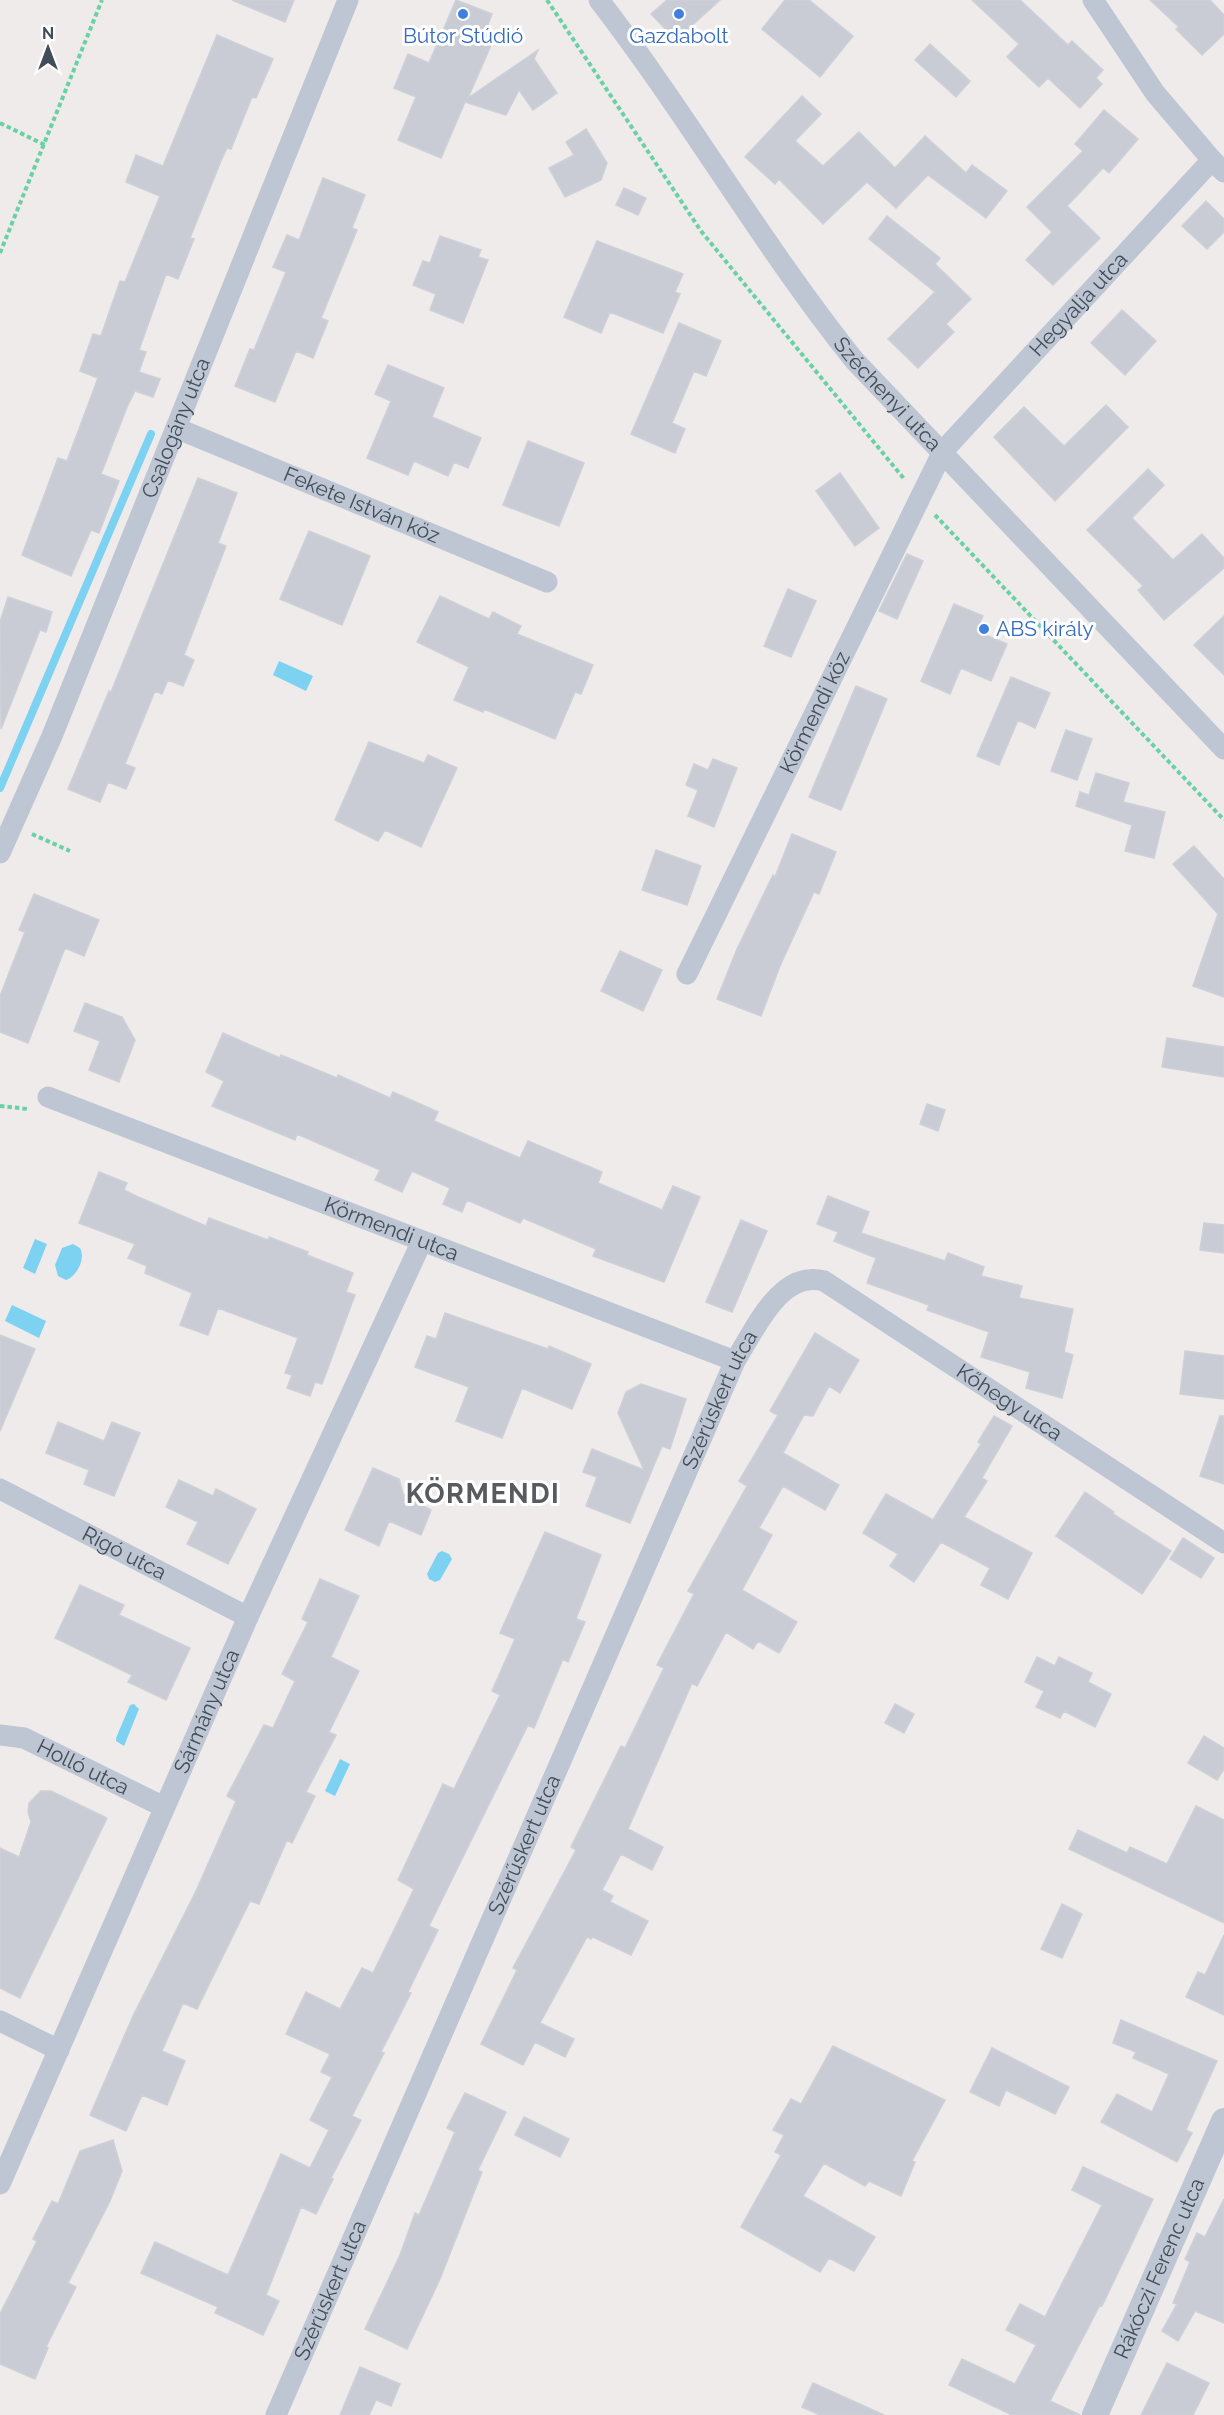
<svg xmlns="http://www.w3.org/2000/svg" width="1224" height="2415" font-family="Raleway,sans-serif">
  <rect width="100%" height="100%" fill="#eeebea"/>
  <path fill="#7dd2f2" d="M279,661l34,15 -7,15 -33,-16z
    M35,1239l12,5 -12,30 -12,-6z
    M73,1244l7,4c6,11 -3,28 -14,32l-8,-4 -3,-11 7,-17z
    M12,1305l34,16 -7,17 -34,-17z
    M442,1551l7,3 3,5 -12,21 -5,2 -6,-3 -2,-5 11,-21z
    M134,1704l5,5 -15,37 -8,-5v-3l14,-33z
    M340,1759l10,5 -15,32 -10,-5z"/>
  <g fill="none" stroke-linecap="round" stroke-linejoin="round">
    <path stroke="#7dd2f2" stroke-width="8" d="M0,788l151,-354"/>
  </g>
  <path fill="#c9ccd4" stroke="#ced0d8" stroke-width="1.5" d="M232,0h62l-9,22z
    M456,0l36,14 -6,16 10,4 -28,64 70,-48 -4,9 23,34 -24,17 -14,-20 -13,25 -41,-13 -24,56 -43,-18 18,-43 -22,-9 14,-34 21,9z
    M667,0h53l-44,40 -25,-26z
    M785,0h24l44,36 -33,41 -58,-48z
    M972,0h48l48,45 4,-4 31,29 -7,8 6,6 -22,24 -32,-30 -9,9 -32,-30 12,-13z
    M1150,0h60l14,15v19l-22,21 -26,-26 3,-2z
    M217,35l56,24 -17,39 -4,-1 -21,52 -4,-1 -6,13 -31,77 4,1 -16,40 -12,-5 -27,76 7,2 -7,20 21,7 -7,18 -18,-6 -8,16 -26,67 18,7 -20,52 -8,-3 -20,46 -49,-21 36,-97 9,3 31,-83 -18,-7 13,-37 8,2 19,-55 5,1 35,-86 -34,-14 10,-27 27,11z
    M930,44l40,37 -14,16 -41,-37z
    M802,96l19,18 -26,27 28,25 36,-34 36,36 30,-32 41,37 6,-8 35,26 -21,27 -58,-43 -32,33 -29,-26 -44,42 -44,-45 -4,5 -30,-27z
    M1104,110l34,29 -29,34 -6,-5 -36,38 33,32 -47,47 -27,-25 26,-28 -25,-25 56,-56 -8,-7z
    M586,129l21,34 -6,17 -36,17 -16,-29 25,-13 -8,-13z
    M323,178l42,17 -13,33 5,2 -36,88 7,3 -15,37 -17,-7 -21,51 -40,-16 15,-37 4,1 32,-78 -13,-5 14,-32 12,5z
    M624,188l22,10 -8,17 -22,-10z
    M1206,201l18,18v13l-17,17 -25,-23z
    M887,216l53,42 -5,6 36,35 -25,25 8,8 -36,36 -30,-29 47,-47 -66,-53z
    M440,236l41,14 -3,7 10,3 -25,63 -33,-13 6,-16 -23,-9 10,-24 7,2z
    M597,241l86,33 -8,18 5,2 -17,39 -53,-21 -9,21 -37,-16z
    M1122,310l34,31 -31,34 -34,-32z
    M679,323l42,18 -15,35 -12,-5 -22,52 13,6 -10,24 -44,-19z
    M388,365l56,23 -12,29 49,21 -13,30 -14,-6 -6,14 -34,-15 -6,14 -41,-17 24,-57 -16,-7z
    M1106,405l22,22 -73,74 -61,-64 30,-30 40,39z
    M528,441l56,22 -25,63 -56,-21z
    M1148,469l16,16 -32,33 41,42 29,-26 22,24v10l-60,52 -26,-30 5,-4 -56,-56z
    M840,473l39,55 -24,18 -39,-55z
    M198,478l39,15 -19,50 8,3 -42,109 10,5 -11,26 -15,-6 -6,14 -7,-3 -30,73 10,4 -9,21 -18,-7 -8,20 -32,-13 41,-98 2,1z
    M309,531l61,25 -28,69 -62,-26z
    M907,554l16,7 -26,58 -18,-8z
    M788,589l28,12 -25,56 -27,-11z
    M440,596l49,23 4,-7 28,14 -4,8 76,31 -12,29 -6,-2 -20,47 -71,-30 -1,3 -29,-12 15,-33 -52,-25z
    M8,597l44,15 -6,20 -6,-2 -39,99 -1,-107z
    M954,604l29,12 -7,15 31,13 -16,37 -30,-13 -11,26 -29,-13z
    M1224,616v59l-30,-30z
    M1011,677l39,16 -15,35 -17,-8 -19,45 -22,-9z
    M856,686l31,13 -46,111 -32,-13z
    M1066,730l26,9 -15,41 -26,-9z
    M369,742l55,21 4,-8 29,13 -36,79 -36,-17 -7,11 -43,-21z
    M713,759l24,9 -23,59 -26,-11 10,-26 -12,-5 8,-21 14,6z
    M1096,773l33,10 -6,19 42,10 -11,46 -29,-7 7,-26 -56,-19 4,-14 9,3z
    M792,834l44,18 -17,42 -5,-2 -34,74 -19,50 -44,-17 20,-50 36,-74 2,2z
    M1194,846l30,33v118l-31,-11 25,-72 -45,-50z
    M656,850l45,16 -14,39 -45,-15z
    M34,894l65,26 -15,36 -19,-8 -37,95 -28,-11v-36l25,-64 -6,-2z
    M620,951l42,19 -19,41 -42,-20z
    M85,1003l37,14 13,23 -16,42 -30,-12 11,-29 -26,-10z
    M223,1033l57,25 1,-3 56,23 1,-3 52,23 3,-6 45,20 -4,9 86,37 8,-17 74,31 -4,11 64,27 11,-24 27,11 -36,85 -71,-26 3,-7 -73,-31 -3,5 -53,-23 -5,12 -19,-8 7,-16 -38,-17 -10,21 -27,-12 5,-10 -83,-36 -2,6 -83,-34 12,-25 -18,-9z
    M1167,1038l57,9v30l-62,-10z
    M927,1104l18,6 -7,21 -18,-7z
    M99,1172l28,11 -3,7 12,6 70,30 3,-8 59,22 1,-3 39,15 -1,3 46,18 -7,19 9,3 -33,89 -7,-2 -5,14 -23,-8 5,-13 -7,-2 13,-35 -80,-30 -10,27 -28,-10 12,-32 -47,-20 2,-7 -19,-8 7,-14 -56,-21z
    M828,1196l41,16 -8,21 84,28 3,-8 36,14 -3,9 41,10 -3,12 54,11 -9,43 9,3 -11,43 -36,-10 4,-16 -49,-15 8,-25 -62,-22 2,-5 -62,-22 9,-25 -42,-17 4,-9 -21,-8z
    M741,1220l26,11 -35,81 -26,-10z
    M1204,1223l20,2v28l-24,-3z
    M445,1313l103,36 1,-3 42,18 -19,45 -50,-21 -20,50 -46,-17 13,-34 -54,-20 12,-31 9,3z
    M815,1333l44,27 -19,33 -11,-7 -16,30 -9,-1 -21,38 56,32 -14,25 -42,-24 -24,42 13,7 -30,55 55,32 -18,31 -21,-12 -5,8 -27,-17 -29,54 -5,-3 -64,146 35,18 -11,23 -31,-16 -19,36 11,6 -3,6 38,19 -17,34 -38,-18 -2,2 -4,-2 -47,86 34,16 -9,18 -30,-15 -12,23 -42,-21 36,-74 -4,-2 63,-118 -5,-3 50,-101 4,2 39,-80 -7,-3 37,-71 -6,-3 59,-105 -8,-5 39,-66 -8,-4z
    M0,1335l35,14 -35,82z
    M1185,1351l39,5v43l-44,-5z
    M641,1384l45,15 -16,50 -8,-3 -32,77 -44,-17 11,-29 -14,-5 9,-23 52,21 -26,-57 8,-21z
    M994,1416l18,10 -30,52 5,3 -23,36 68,36 -24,46 -27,-14 9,-17 -49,-26 -27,40 -24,-16 8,-12 -35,-21 23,-39 47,26 48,-76 -3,-2z
    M1220,1416h4v68l-24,-8z
    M58,1422l46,19 8,-19 28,11 -26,63 -30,-12 5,-14 -43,-17z
    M373,1468l26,11 4,15 28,16 -10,25 -32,-14 -10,25 -34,-16z
    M179,1480l34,16 3,-7 40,20 -28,55 -41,-20 11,-22 -32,-15z
    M1085,1492l29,20 -1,2 58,37 -29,43 -86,-58z
    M545,1532l56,23 -25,64 9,3 -17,40 -5,-3 -29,69 -6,-3 -99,201 9,4 -30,62 3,1 -30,59 3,1 -32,63 9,4 -30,58 2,1 -17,35 -15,-7 -35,88 13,6 -16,34 -48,-22 3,-6 -77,-34 14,-31 73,33 53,-121 29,14 19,-38 -19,-10 22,-43 -11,-5 9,-18 -44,-20 20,-42 34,17 22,-41 11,5 41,-84 -16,-9 45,-96 11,5 46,-94 -8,-4 23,-52 -15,-6z
    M1183,1538l31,20 -13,20 -31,-19z
    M320,1579l39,17 -28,61 28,14 -30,61 7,3 -30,57 9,4 -23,47 -5,-3 -28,64 -9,-3 -53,108 -14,-6 -21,48 23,10 -18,44 -25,-10 -16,36 -36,-16 43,-99 63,-125 40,-90 -9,-5 37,-71 9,3 22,-47 -13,-7 26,-52 -6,-3z
    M80,1585l44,20 -5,10 71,33 -24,52 -38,-18 4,-7 -77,-37z
    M1037,1657l18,9 4,-9 33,16 -4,9 23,12 -16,33 -31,-16 -4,7 -24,-11 8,-16 -19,-9z
    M895,1704l19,10 -10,19 -19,-10z
    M1204,1736l20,12v21l-7,11 -29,-17z
    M41,1791h10l56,27 -87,180 -20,-10v-140l19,9 12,-35 -3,-10 1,-9z
    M1196,1806l28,14v103l-155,-74 9,-19 49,23 3,-6 37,17z
    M1062,1904l20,10 -20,44 -21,-9z
    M1224,1935v80l-38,-18 12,-25 7,3z
    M1121,2020l96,41 -31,69 6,3 -15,29 -76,-40 16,-28 35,18 17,-38 -36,-16 3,-6 -23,-9z
    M833,2046l112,54 -33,61 3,1 -14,34 -32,-15 -4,5 -41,-23 -21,33 72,41 -21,34 -25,-13 -9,14 -79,-45 40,-72 -6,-3 9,-17 -11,-5 18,-31 10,5z
    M992,2048l77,39 -14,27 -49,-24 -7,16 -29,-14z
    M465,2093l41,19 -28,58 4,2 -42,107 -33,70 -42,-20 35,-74 15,-42 4,2 36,-83 -8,-4z
    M524,2117l45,22 -9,18 -45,-22z
    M113,2140l9,31 -12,30 -42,82 8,4 -30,60 2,1 -13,31 -35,-15v-50l37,-73 -4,-2 19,-38 6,3 22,-53z
    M1083,2167l70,32 -51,107 -2,-1 -50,96 30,14h-68l-63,-30 13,-26 53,25 21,-39 -30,-15 14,-26 25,13 57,-112 -30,-15z
    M1224,2199v124l-29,-12 -17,30 -16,-10 15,-27 -4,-1 17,-41 -5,-3 12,-26 8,4z
    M1167,2363l42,20 -16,32h-52z
    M360,2367l40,17 -9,22 -15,-6 -7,15h-29z
    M813,2383l71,32h-64l-18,-8z"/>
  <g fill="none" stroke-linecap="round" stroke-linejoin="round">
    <path stroke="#6ad1a5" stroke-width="4" stroke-dasharray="4.5 3" stroke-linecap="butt" d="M547,0l154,231 204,249
      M0,123l45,22
      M0,253l102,-253
      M935,515l289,305
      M32,834l38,17
      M0,1106l28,3"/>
    <g stroke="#bdc6d2" stroke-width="21">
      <path id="s1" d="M599,0c90,117 163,245 255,360l370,389"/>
      <path d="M1093,0l62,93 57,67"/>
      <path id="s2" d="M176,428l371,154"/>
      <path id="s3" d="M0,853l52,-117 296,-736"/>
      <path id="s4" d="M687,974l256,-523 269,-291 12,12"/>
      <path id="s5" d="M48,1097l687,264"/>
      <path id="s6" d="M0,1489l248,128"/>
      <path id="s7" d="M0,1735l24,3 140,69"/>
      <path d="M0,2021l59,29"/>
      <path id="s8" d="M0,2184l248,-567 174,-376"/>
      <path id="s9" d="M276,2415l459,-1054c20,-31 45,-92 89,-80l400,262"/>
    </g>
    <path stroke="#bdc6d2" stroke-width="26" id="s10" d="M1095,2415l129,-294"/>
  </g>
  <g fill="#3f7fe0" stroke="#fff" stroke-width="2">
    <circle cx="463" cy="14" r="6"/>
    <circle cx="679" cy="14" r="6"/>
    <circle cx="984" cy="629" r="6"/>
  </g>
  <g text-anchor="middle" stroke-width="6" stroke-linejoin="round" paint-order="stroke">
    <g font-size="21" fill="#366cbe" stroke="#fff">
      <text x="463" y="43">Bútor Stúdió</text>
      <text x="679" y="43">Gazdabolt</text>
      <text x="996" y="636" text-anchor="start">ABS király</text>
    </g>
    <g font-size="21" fill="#424d59" stroke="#fff">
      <text dy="7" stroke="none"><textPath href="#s4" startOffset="782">Hegyalja utca</textPath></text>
      <text dy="7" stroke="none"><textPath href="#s1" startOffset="489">Széchenyi utca</textPath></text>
      <text dy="7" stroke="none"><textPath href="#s3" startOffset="460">Csalogány utca</textPath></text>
      <text dy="7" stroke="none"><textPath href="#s2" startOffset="201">Fekete István köz</textPath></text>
      <text dy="7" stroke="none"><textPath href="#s4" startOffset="291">Körmendi köz</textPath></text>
      <text dy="7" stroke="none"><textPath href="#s5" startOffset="368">Körmendi utca</textPath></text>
      <text dy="7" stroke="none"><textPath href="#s9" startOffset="1108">Szérűskert utca</textPath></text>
      <text dy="7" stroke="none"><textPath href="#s9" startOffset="1500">Kőhegy utca</textPath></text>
      <text dy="7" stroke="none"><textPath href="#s6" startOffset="140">Rigó utca</textPath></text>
      <text dy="7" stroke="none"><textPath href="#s8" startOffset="516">Sármány utca</textPath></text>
      <text dy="7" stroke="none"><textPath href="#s7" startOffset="90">Holló utca</textPath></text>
      <text dy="7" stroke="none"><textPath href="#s9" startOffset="622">Szérűskert utca</textPath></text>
      <text dy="7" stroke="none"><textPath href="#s10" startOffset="160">Rákóczi Ferenc utca</textPath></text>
      <text dy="7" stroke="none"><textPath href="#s9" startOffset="136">Szérűskert utca</textPath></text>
    </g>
    <g font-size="27" font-weight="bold" letter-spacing="1.5" fill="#575b60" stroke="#fff">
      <text x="483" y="1503">KÖRMENDI</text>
    </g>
  </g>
  <g transform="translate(48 48)" stroke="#ffffff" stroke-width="4.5" paint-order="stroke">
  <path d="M0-4.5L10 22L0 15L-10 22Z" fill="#424d59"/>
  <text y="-9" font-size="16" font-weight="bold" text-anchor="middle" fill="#424d59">N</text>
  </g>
</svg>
